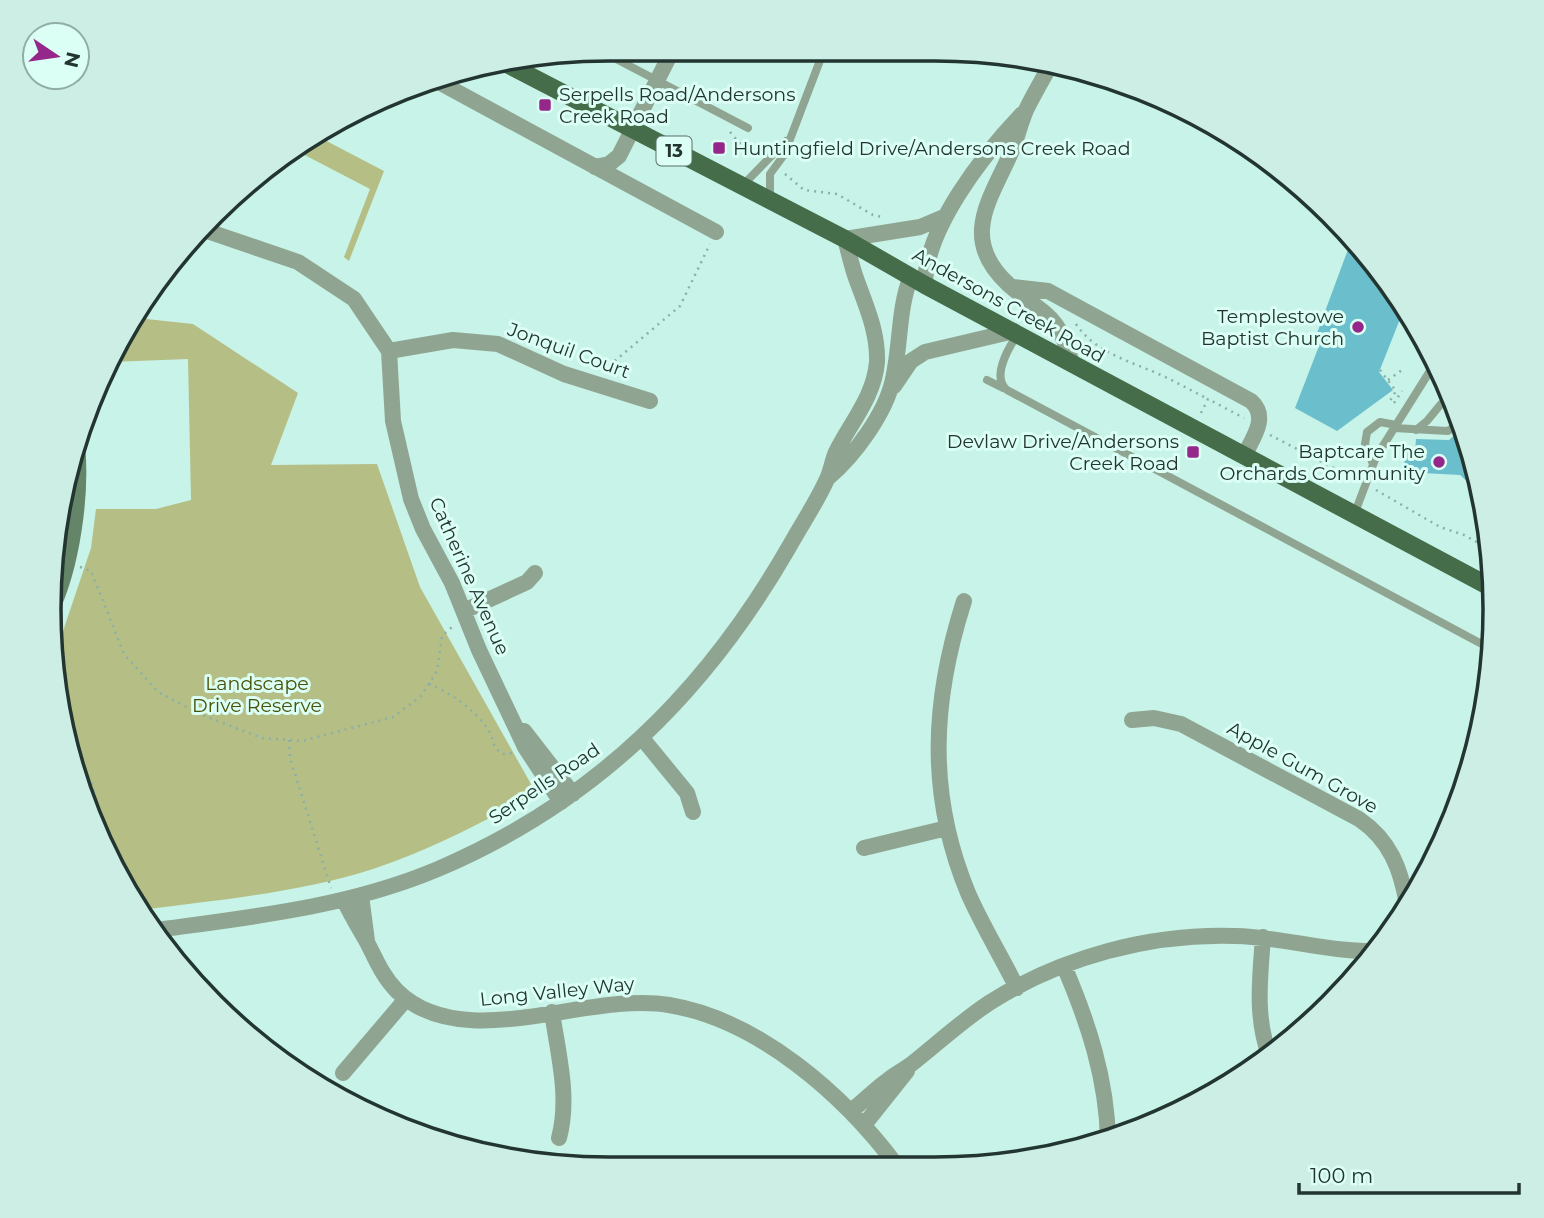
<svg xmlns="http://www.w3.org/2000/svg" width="1544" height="1218" font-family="Montserrat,sans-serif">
  <rect width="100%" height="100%" fill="#c7f3e8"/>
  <path fill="#b5bf85" d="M315,135l69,36 -35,90 -5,-4 26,-68 -75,-39z
    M137,318l56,6 105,69 -27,72 106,-1 43,123 111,197 -3,13c-49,28 -101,54 -155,72 -75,24 -155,31 -233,41l-16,-21 -56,-135 -14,-106 7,-11 30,-89 5,-39h60l35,-9 -3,-141 -77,3c5,-14 10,-40 26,-44z"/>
  <path fill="#6bbfcc" d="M1350,244l54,65 -25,63 14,18 -56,41 -42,-23 24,-62 -6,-2z
    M1462,423l18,70 -20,-18 -56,-3 1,-21 10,1 1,-13 33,1 10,-9z"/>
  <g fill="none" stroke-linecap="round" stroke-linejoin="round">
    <path stroke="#8cafa6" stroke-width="2.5" stroke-dasharray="2 5" stroke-linecap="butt" d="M730,132l12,14 14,9
      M785,174l19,16 33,4 36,21 9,2
      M1076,324c18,27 50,36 78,48 19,8 36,18 54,27
      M604,370l76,-64 30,-62
      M1380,370l16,21 -8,13
      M1388,380l14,-10
      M1394,403l8,-12
      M1201,413l7,-14 36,19
      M1270,435l87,45
      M1376,490l64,37 24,8 27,15
      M80,567l11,4 33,83 34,38 44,23 60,23 40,3 91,-24 28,-21 16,-25 5,-35 11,-10
      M429,684c22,9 47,26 60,47 6,11 2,14 13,23l10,-1
      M289,740l1,18 41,130
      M66,741l26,43 13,59"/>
    <path stroke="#90a591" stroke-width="8" d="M599,50l149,78
      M742,186l44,-45
      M770,198v-24l14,-19 40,-105
      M1017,335c-9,14 -26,42 -10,55l486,260
      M987,380l16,8
      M1394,428l54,3 7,-5 3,-13
      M1416,430l11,-9 14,-17 5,-1 9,4
      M1373,464l-8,-20 2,-12 13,-10 16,3
      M1354,515l22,-58 59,-94"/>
    <path stroke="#90a591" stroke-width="16" d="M1050,66c-8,14 -16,28 -23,42 -6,13 -9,27 -14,40 -20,48 -56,89 -5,136 37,33 49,26 64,80
      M435,80l281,152
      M595,167l14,-3 10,-8 54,-107
      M200,230l10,2 88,30 56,37 35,52 4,70 18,78 12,30 29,54 27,67 46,97 36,55
      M925,285c0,-57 59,-131 97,-171
      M1013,287l35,4 203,110c18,16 2,37 -7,55
      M389,351l64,-11 45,4 66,30 86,27
      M894,386l17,-25 14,-9 89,-21
      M828,478c26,-22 58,-65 65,-99 8,-35 5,-70 18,-103
      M964,601c-32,100 -37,193 4,292 14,32 33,63 49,95
      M464,611l63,-29 8,-9
      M1132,720l22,-2 27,6 178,95c31,21 42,50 48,86
      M524,731l49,63
      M642,738l45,55 6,19
      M864,848l83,-20
      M361,895l6,46
      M344,900c7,15 15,28 23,42 9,18 16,35 30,49 66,65 189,0 272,14 90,15 175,90 228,161
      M156,930c96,-13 192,-23 282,-61 157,-67 267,-176 351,-322 12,-22 28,-45 38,-68 4,-8 5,-18 9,-27 15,-30 38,-55 41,-90 1,-29 -10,-54 -20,-81 -5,-13 -8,-28 -12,-42l75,-12 26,-11
      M1263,937c-3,41 -8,79 6,118
      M1064,966c24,56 43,113 44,175
      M552,1012c6,42 18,85 7,126
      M343,1073l63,-74
      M851,1111c13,-10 24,-22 37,-31 8,-7 18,-11 26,-18 25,-20 48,-41 75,-59 72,-46 162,-70 247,-67 48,1 95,17 142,15
      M864,1125l43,-54"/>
    <path stroke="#658568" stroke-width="18" d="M49,612c22,-45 32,-118 27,-167"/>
    <path stroke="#466d4a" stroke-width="18" d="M505,63l340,176 80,46 567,303"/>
  </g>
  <g fill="#942789" stroke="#dbfef5" stroke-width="2.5">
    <rect x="538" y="98" width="14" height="14" rx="3.5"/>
    <rect x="712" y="141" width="14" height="14" rx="3.5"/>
    <circle cx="1358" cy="327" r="7"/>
    <rect x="1186" y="445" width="14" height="14" rx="3.5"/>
    <circle cx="1439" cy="462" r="7"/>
  </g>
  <g text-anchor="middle" stroke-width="6" stroke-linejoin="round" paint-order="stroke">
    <rect fill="#dbfef5" stroke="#5a716b" stroke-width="2" x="656.5" y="136.5" width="35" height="29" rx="5"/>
    <g font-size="18" font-weight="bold" fill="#233530">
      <text x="674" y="157">13</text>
    </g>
    <g font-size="19" fill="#233530" stroke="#dbfef5" text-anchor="end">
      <text x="559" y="101" text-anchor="start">Serpells Road/Andersons<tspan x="559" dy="22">Creek Road</tspan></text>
      <text x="733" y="155" text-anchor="start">Huntingfield Drive/Andersons Creek Road</text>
      <text x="1344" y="323">Templestowe<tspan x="1344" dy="22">Baptist Church</tspan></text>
      <text x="1179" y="448">Devlaw Drive/Andersons<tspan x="1179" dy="22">Creek Road</tspan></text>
      <text x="1425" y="458">Baptcare The<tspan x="1425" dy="22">Orchards Community</tspan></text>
    </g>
    <g font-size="19" fill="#233530" stroke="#dbfef5">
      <text transform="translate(1009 305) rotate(29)" y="7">Andersons Creek Road</text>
      <text transform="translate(569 350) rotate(20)" y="7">Jonquil Court</text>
      <text transform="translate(470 576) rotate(66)" y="7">Catherine Avenue</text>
      <text transform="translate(1303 767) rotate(29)" y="7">Apple Gum Grove</text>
      <text transform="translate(544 783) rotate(-34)" y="7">Serpells Road</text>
      <text transform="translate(557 991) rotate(-6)" y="7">Long Valley Way</text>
    </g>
    <g font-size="19" fill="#495107" stroke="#dbfef5">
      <text x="257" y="690">Landscape<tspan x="257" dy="22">Drive Reserve</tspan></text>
    </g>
  </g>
  <path d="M0 0H1544V1218H0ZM609 61H935A548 548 0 0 1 1483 609V609A548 548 0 0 1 935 1157H609A548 548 0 0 1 61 609V609A548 548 0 0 1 609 61Z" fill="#cceee5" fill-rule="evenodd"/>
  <path fill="none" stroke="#233530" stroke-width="3.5" d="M609 61H935A548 548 0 0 1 1483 609V609A548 548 0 0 1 935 1157H609A548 548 0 0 1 61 609V609A548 548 0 0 1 609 61Z"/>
  <g transform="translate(56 56) rotate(103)"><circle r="33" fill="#dbfef5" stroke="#91aea6" stroke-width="2"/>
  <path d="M0-5L12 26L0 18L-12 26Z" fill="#942789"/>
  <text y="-10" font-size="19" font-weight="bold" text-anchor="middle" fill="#233530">N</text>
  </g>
  <path d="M1299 1183v10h220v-10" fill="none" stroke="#233530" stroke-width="3.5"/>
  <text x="1310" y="1183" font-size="21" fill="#233530" stroke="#dbfef5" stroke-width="5" paint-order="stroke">100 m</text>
</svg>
